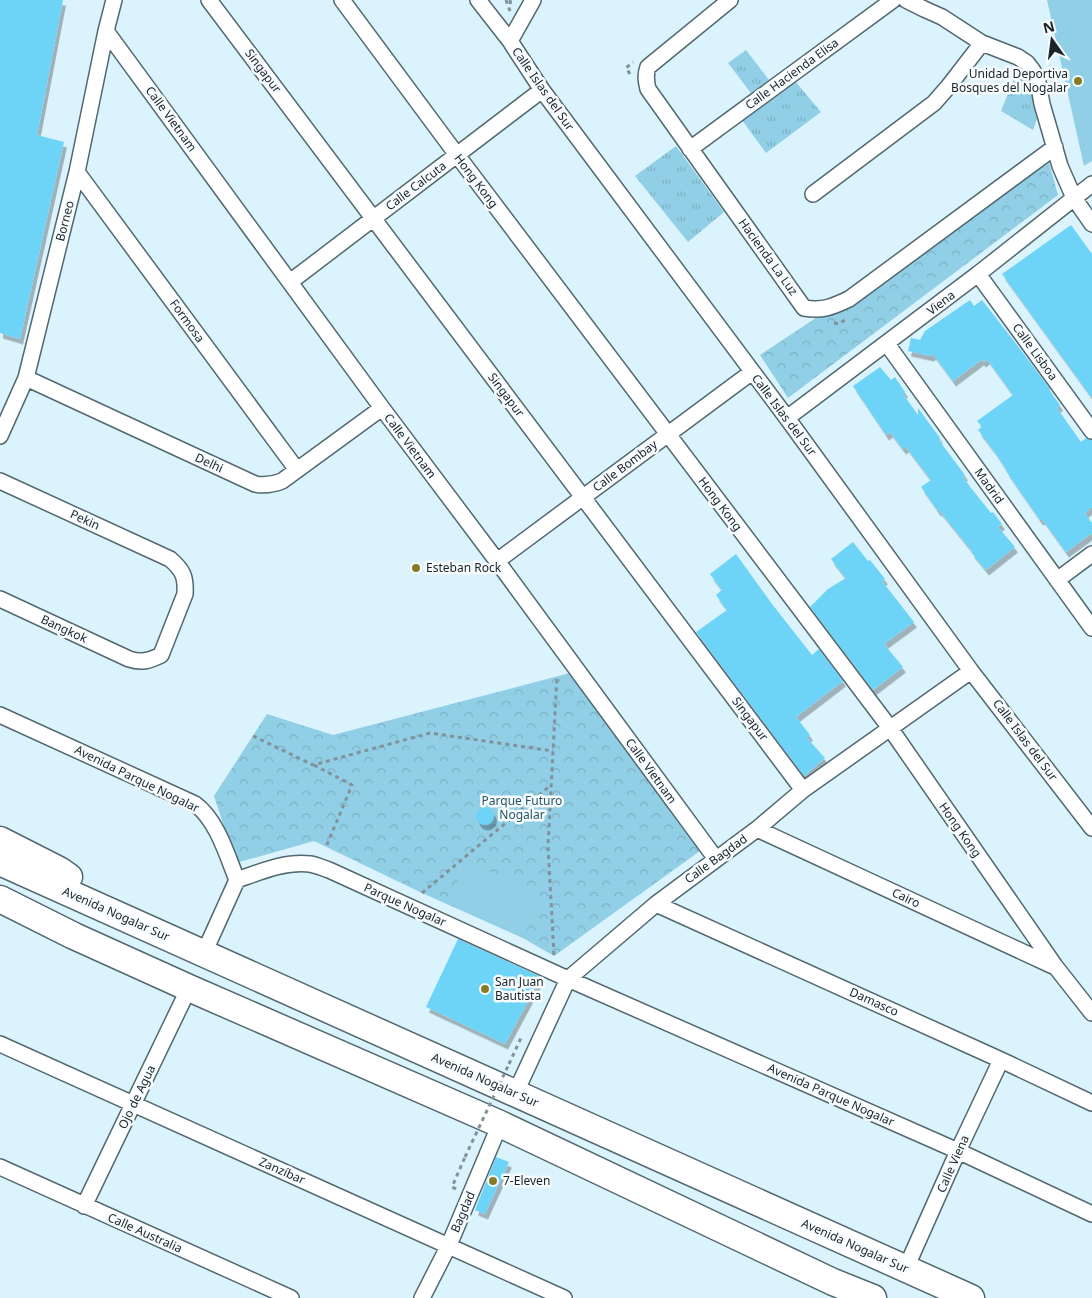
<svg xmlns="http://www.w3.org/2000/svg" width="1092" height="1298" font-family="'Noto Sans',sans-serif">
  <defs>
    <pattern id="grass-tufts" width="24" height="20" patternUnits="userSpaceOnUse" patternTransform="scale(1.25)"><rect width="24" height="20" fill="#91cfe6"/><path d="M3 7l-1-3M5 7V3M7 7l1-3M15 17l-1-3M17 17v-4M19 17l1-3" fill="none" stroke="#7cb1c5"/></pattern>
    <pattern id="park-crowns" width="20" height="18" patternUnits="userSpaceOnUse" patternTransform="scale(1.25)"><rect width="20" height="18" fill="#91cfe6"/><path d="M2 6a3 3 0 1 1 6 0M12 15a3 3 0 1 1 6 0" fill="none" stroke="#7cb1c5"/></pattern>
    <filter id="shadow"><feDropShadow dx="3" dy="5.5" stdDeviation="0" flood-color="#0004"/></filter>
  </defs>
  <rect width="100%" height="100%" fill="#daf3fc"/>
  <path fill="url(#grass-tufts)" d="M746,50l23,30 -18,13 -23,-30z
    M1018,69l14,5 7,39 -6,17 -32,-19z
    M795,81l26,31 -55,41 -24,-33z
    M676,146l48,66 -36,30 -53,-66z"/>
  <path fill="url(#park-crowns)" d="M1049,163l9,32 -270,203 -28,-43z
    M570,673l130,178 -146,105 -31,-18 -101,-45 -108,-52 -78,22 -22,-67 53,-82 66,21z"/>
  <path fill="#91cfe6" d="M1047,0h45v161l-8,5z
    M467,862l76,35 -20,41 -75,-35z"/>
  <path fill="#6dd4f8" filter="url(#shadow)" d="M0,0h63l-26,135 27,7 -44,197 -20,-6z
    M1071,225l21,29v144l-90,-124z
    M970,300l4,6 8,-6 32,41 36,48 -1,1 11,15 -3,3 24,34 5,-4 6,2v67l-7,6 7,10v10l-26,19 -24,-33 -2,1 -34,-49h1l-13,-20 -16,-21 4,-3 -5,-6 36,-26 -26,-36 -4,3 -2,-2 -28,21 -20,-27 -2,2 -23,-5 3,-13 9,2 5,-9z
    M880,367l11,13 4,-3 10,15 -2,2 15,21v-7l22,30 -2,1 27,36 -2,2 8,11 20,25 2,-1 9,12 -4,3 17,20 -29,23 -15,-18 1,-1 -33,-41 -1,1 -17,-24 10,-7 -25,-33 -3,2 -13,-17 -4,3 -33,-49z
    M853,542l15,19 2,-1 15,19 -3,2 32,41 -30,22 19,23 -30,23 -63,-83 18,-18 18,-11 -15,-19z
    M736,554l36,50 40,51 7,-6 24,32 -47,36 14,18 -3,3 18,20 -21,18 -108,-144 31,-22 -11,-15 6,-5 -12,-16z
    M476 816a9 9 0 1 1 18 0a9 9 0 1 1-18 0Z
    M458,939l83,38 -36,67 -79,-37z
    M496,1157l13,5 -24,52 -10,-4z"/>
  <g fill="none" stroke-linecap="round" stroke-linejoin="round">
    <defs>
      <path id="street" d="M209,0l594,790
        M342,0l115,155 433,573 165,238 37,47
        M478,0l32,41 32,49 245,328 184,253 121,157
        M730,0l-82,67c-3,8 -2,14 0,22l156,219c19,3 28,-1 45,-9l206,-152
        M906,0l18,9 18,8 40,26 36,14 9,6 6,8 5,11 4,22 18,62 14,32 18,26
        M106,31l276,377 115,153 219,298
        M510,41l23,-41
        M690,149l203,-149
        M77,172l220,298
        M813,194l121,-91 14,-16 34,-44
        M978,274l114,157
        M290,282l252,-192
        M887,344l205,284
        M26,378l229,106c10,2 17,1 27,-3l100,-73
        M787,418l191,-144 114,-90
        M0,436l26,-58 51,-206 29,-141 8,-31
        M0,481l170,78c13,11 16,18 15,35l-24,61c-12,6 -20,8 -32,4l-129,-60
        M497,561l255,-189
        M1057,580l35,-26
        M0,715l195,89c22,16 32,51 42,76
        M757,829l296,137
        M237,880c23,-8 48,-19 73,-16 6,1 13,4 19,6l239,109 390,172 134,63
        M656,904l345,156 91,43
        M204,953l33,-73
        M0,1044l564,254
        M515,1094l53,-115 88,-75 101,-75 46,-39 168,-119
        M0,1167l291,131
        M84,1206l105,-218
        M906,1268l52,-117 43,-91
        M422,1298l27,-53 51,-121"/>
      <path id="highway" d="M0,840l59,30 10,7
        M0,862l971,436
        M0,899l74,37 115,52 311,136 333,158 40,16"/>
    </defs>
    <use href="#street" stroke="#526870" stroke-width="18"/>
    <use href="#highway" stroke="#526870" stroke-width="29"/>
    <path stroke="#819299" stroke-width="3" stroke-dasharray="4 4" stroke-linecap="butt" d="M506,0l4,11
      M510,0l1,7
      M630,74l-4,-6 7,-6
      M834,323l5,1 7,-5
      M253,736l60,29 117,-32 123,18
      M314,765l38,20 -26,62
      M422,893l129,-108
      M554,955l-6,-109 9,-170
      M509,1064l12,-26
      M456,1189l-4,-2 13,-30"/>
    <use href="#street" stroke="#fff" stroke-width="15"/>
    <use href="#highway" stroke="#fff" stroke-width="26"/>
    <path stroke="#819299" stroke-width="3" stroke-dasharray="4 4" stroke-linecap="butt" d="M465,1157l44,-93"/>
  </g>
  <g fill="#877c23" stroke="#f7fcfe" stroke-width="2">
    <circle cx="1078" cy="81" r="5"/>
    <circle cx="416" cy="568" r="5"/>
    <circle cx="485" cy="989" r="5"/>
    <circle cx="493" cy="1181" r="5"/>
  </g>
  <g text-anchor="middle" stroke-width="5" stroke-linejoin="round" paint-order="stroke">
    <g font-size="12" fill="#1a2327" stroke="#f7fcfe">
      <text transform="translate(263 71) rotate(53)" y="4">Singapur</text>
      <text transform="translate(792 74) rotate(-36)" y="4">Calle Hacienda Elisa</text>
      <text transform="translate(543 89) rotate(55)" y="4">Calle Islas del Sur</text>
      <text transform="translate(171 119) rotate(54)" y="4">Calle Vietnam</text>
      <text transform="translate(476 181) rotate(53)" y="4">Hong Kong</text>
      <text transform="translate(416 186) rotate(-37)" y="4">Calle Calcuta</text>
      <text transform="translate(65 221) rotate(-76)" y="4">Borneo</text>
      <text transform="translate(768 257) rotate(54)" y="4">Hacienda La Luz</text>
      <text transform="translate(941 303) rotate(-37)" y="4">Viena</text>
      <text transform="translate(187 321) rotate(54)" y="4">Formosa</text>
      <text transform="translate(1035 352) rotate(54)" y="4">Calle Lisboa</text>
      <text transform="translate(506 395) rotate(53)" y="4">Singapur</text>
      <text transform="translate(784 415) rotate(53)" y="4">Calle Islas del Sur</text>
      <text transform="translate(410 446) rotate(53)" y="4">Calle Vietnam</text>
      <text transform="translate(209 463) rotate(25)" y="4">Delhi</text>
      <text transform="translate(625 466) rotate(-37)" y="4">Calle Bombay</text>
      <text transform="translate(989 486) rotate(54)" y="4">Madrid</text>
      <text transform="translate(720 504) rotate(53)" y="4">Hong Kong</text>
      <text transform="translate(85 520) rotate(25)" y="4">Pekin</text>
      <text transform="translate(64 629) rotate(25)" y="4">Bangkok</text>
      <text transform="translate(750 719) rotate(53)" y="4">Singapur</text>
      <text transform="translate(1025 740) rotate(53)" y="4">Calle Islas del Sur</text>
      <text transform="translate(651 771) rotate(54)" y="4">Calle Vietnam</text>
      <text transform="translate(137 779) rotate(26)" y="4">Avenida Parque Nogalar</text>
      <text transform="translate(960 830) rotate(55)" y="4">Hong Kong</text>
      <text transform="translate(716 859) rotate(-36)" y="4">Calle Bagdad</text>
      <text transform="translate(906 898) rotate(25)" y="4">Cairo</text>
      <text transform="translate(405 905) rotate(24)" y="4">Parque Nogalar</text>
      <text transform="translate(116 914) rotate(24)" y="4">Avenida Nogalar Sur</text>
      <text transform="translate(874 1002) rotate(24)" y="4">Damasco</text>
      <text transform="translate(485 1080) rotate(24)" y="4">Avenida Nogalar Sur</text>
      <text transform="translate(831 1095) rotate(24)" y="4">Avenida Parque Nogalar</text>
      <text transform="translate(137 1097) rotate(-64)" y="4">Ojo de Agua</text>
      <text transform="translate(953 1164) rotate(-66)" y="4">Calle Viena</text>
      <text transform="translate(282 1171) rotate(24)" y="4">Zanzíbar</text>
      <text transform="translate(463 1212) rotate(-67)" y="4">Bagdad</text>
      <text transform="translate(145 1233) rotate(24)" y="4">Calle Australia</text>
      <text transform="translate(855 1246) rotate(24)" y="4">Avenida Nogalar Sur</text>
    </g>
    <g font-size="12" fill="#1a2327" stroke="#f7fcfe" text-anchor="start">
      <text x="1068" y="78" text-anchor="end">Unidad Deportiva<tspan x="1068" dy="14">Bosques del Nogalar</tspan></text>
      <text x="426" y="572">Esteban Rock</text>
      <text x="495" y="986">San Juan<tspan x="495" dy="14">Bautista</tspan></text>
      <text x="503" y="1185">7-Eleven</text>
    </g>
    <g font-size="12" fill="#285564" stroke="#f7fcfe">
      <text x="522" y="805">Parque Futuro<tspan x="522" dy="14">Nogalar</tspan></text>
    </g>
  </g>
  <g transform="translate(1052 40) rotate(346)" stroke="#f7fcfe" stroke-width="4" paint-order="stroke">
  <path d="M0-4L9 19L0 12L-9 19Z" fill="#1a2327"/>
  <text y="-8" font-size="14" font-weight="bold" text-anchor="middle" fill="#1a2327">N</text>
  </g>
</svg>
